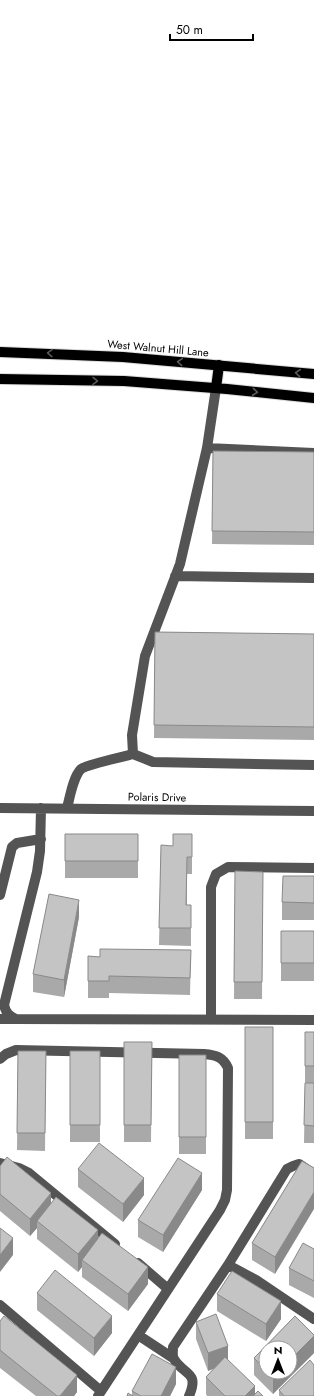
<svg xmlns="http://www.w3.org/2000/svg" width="314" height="1396" font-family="Jost,sans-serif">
  <rect width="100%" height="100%" fill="#fff"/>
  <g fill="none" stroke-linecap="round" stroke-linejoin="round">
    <defs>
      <path id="major" d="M0,352l123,5 191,17
        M0,379l124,2 103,8 87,9
        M216,388l3,-23"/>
    </defs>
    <use href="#major" stroke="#dbdbdb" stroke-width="12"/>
    <path stroke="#545454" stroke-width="10" d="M216,388l-9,60 -27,116 -35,92 -13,79 1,19 20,8 161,3
      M207,448l107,5
      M175,576l139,2
      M0,808l314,3
      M41,808l-1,43 -3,21 -33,133c2,8 5,11 12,14l298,1
      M67,808c3,-11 6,-31 14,-39 7,-5 42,-12 52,-15
      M0,895l12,-48 5,-4 24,-4
      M0,1019h16
      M211,1019v-132l5,-13 12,-7 86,1
      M0,1059l6,-5 10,-4 188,4c12,1 19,3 24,14l-1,122 -2,10 -5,10 -122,186
      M0,1163l19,5 10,5 86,71
      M138,1263l30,26
      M228,1265l28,15 58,39
      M0,1305l101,86
      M138,1335l35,23
      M189,1396c11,-25 -6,-21 -15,-37 -2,-3 -1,-8 -1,-12l55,-82 59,-96 6,-3 6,-2 15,10"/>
    <use href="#major" stroke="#000" stroke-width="10"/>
  </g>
  <path fill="#a9a9a9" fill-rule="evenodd" d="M213,451l101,1v93l-102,-1z
    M155,632l159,2v106l-160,-2z
    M65,834h73v44h-73z
    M161,845l31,6v23h-5v31h4v41l-32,-1z
    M235,871l28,1 -1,127h-28z
    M314,876v44h-32v-18z
    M79,917l-15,80 -31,-5v-18z
    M281,931h33v50h-33z
    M191,950l-1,45 -81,-2v5h-21v-42l12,1z
    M245,1027h28v112h-28z
    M305,1032h9v51h-9z
    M124,1042h28l-1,100h-27z
    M18,1051h28l-1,100 -28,-1z
    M70,1051h30v91h-30z
    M179,1055h27v99h-27z
    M305,1083h9v60h-10z
    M302,1161l-27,113 -23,-14v-17z
    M0,1166l51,37 47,36 50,45 -20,27 -46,-34v-10l-4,5 -41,-33v-11l-7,8 -30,-25z
    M78,1169l66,26 -21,27 -45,-35z
    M202,1190l-39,62 -25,-15v-17z
    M314,1249v49l-25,-13v-17z
    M37,1293l75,40 -18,23 -57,-46z
    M217,1294l64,25 -15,22 -49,-30z
    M295,1316l19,19v18l-41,41 -19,-19v-17zM266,1348h24v24h-24z
    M0,1321l77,71 -3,4h-38l-36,-28z
    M196,1322l32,39 27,34 8,1h-56l-1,-2v-17l8,-9 -6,3 -12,-32z
    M176,1384l-6,12h-43h5v-5z
    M279,1390l35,6h-35z"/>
  <path fill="#898989" d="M79,900v17l-15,80v-17z
    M202,1173v17l-39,62v-17z
    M144,1178v17l-21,27v-18z
    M314,1192v17l-39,65v-17z
    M51,1193v17l-14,11v7l-7,8v-17z
    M98,1230v17l-16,13v7l-4,5v-18z
    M13,1238v17l-13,17v-17z
    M148,1267v17l-20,27v-17z
    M281,1301v18l-15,22v-17z
    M112,1316v17l-18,23v-18z
    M314,1336v17l-41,41v-17l5,-5h12v-12z
    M228,1346v17l-20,8v-18z
    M176,1367v17l-6,12h-9z
    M77,1375v17l-3,4h-14z
    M255,1386v10h-10z"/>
  <path fill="#c4c4c4" stroke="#898989" d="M213,451l101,1v80l-102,-1z
    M155,632l159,2v93l-160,-2z
    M65,834h73v27h-73z
    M173,834h19v23h-5l-1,48h5v23h-32l2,-83 12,1z
    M235,871l28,1 -1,110h-28z
    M283,876h31v27l-32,-1z
    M49,894l30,6 -15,80 -31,-6z
    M281,931h33v32h-33z
    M100,949l91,1 -1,28 -81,-2v5h-21v-25l12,1z
    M245,1027h28v95h-28z
    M305,1032h9v34h-9z
    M124,1042h28l-1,83h-27z
    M18,1051h28l-1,82h-28z
    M70,1051h30v74h-30z
    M179,1055h27v82h-27z
    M305,1083h9v43l-10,-1z
    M99,1143l45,35 -21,26 -45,-35z
    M7,1157l44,36 -21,26 -30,-25v-28z
    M178,1158l24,15 -39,62 -25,-15z
    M302,1161l12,7v24l-39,65 -23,-14z
    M56,1197l42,33 -20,24 -41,-33z
    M0,1228l13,10 -13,17z
    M102,1233l46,34 -20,27 -46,-34z
    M303,1243l11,6v32l-25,-13z
    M55,1270l57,46 -18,22 -57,-45z
    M232,1271l49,30 -15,23 -49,-30z
    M216,1314l12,32 -20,7 -12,-31z
    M4,1316l73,59 -17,21h-3l-57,-46v-29z
    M295,1316l19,19v1l-24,24v-12h-24v22l-12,-12z
    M152,1354l24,13 -15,29h-20l-9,-5z
    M225,1357l30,29 -10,10h-20l-19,-19z
    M310,1360l4,5v30l-1,1h-29l-5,-6z
    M268,1372h10l-5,5z
    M258,1391l5,5h-10z
    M128,1393l5,3h-6z"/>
  <defs><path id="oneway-chevron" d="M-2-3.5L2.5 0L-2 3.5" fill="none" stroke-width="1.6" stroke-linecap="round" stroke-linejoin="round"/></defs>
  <g stroke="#595959">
    <use href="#oneway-chevron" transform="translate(50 353) rotate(-178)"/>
    <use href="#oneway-chevron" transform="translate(180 362) rotate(-175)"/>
    <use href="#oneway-chevron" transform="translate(298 373) rotate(-175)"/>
    <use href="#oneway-chevron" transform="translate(95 381) rotate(1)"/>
    <use href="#oneway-chevron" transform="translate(255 392) rotate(6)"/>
  </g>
  <g text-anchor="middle" stroke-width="4" stroke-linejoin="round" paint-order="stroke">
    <g font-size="11" fill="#000" stroke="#fff">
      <text transform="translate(158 348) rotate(5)" y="4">West Walnut Hill Lane</text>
      <text transform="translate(157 797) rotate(1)" y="4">Polaris Drive</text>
    </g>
  </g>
  <g transform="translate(278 1360)"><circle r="19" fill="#ffffff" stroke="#999999"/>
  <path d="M0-3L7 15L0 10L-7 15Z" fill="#000000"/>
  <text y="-6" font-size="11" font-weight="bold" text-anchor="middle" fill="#000000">N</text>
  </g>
  <path d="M170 34v6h83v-6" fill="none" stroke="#000000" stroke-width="2"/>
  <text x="176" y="34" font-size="12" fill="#000000" stroke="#ffffff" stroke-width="3" paint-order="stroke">50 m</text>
</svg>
